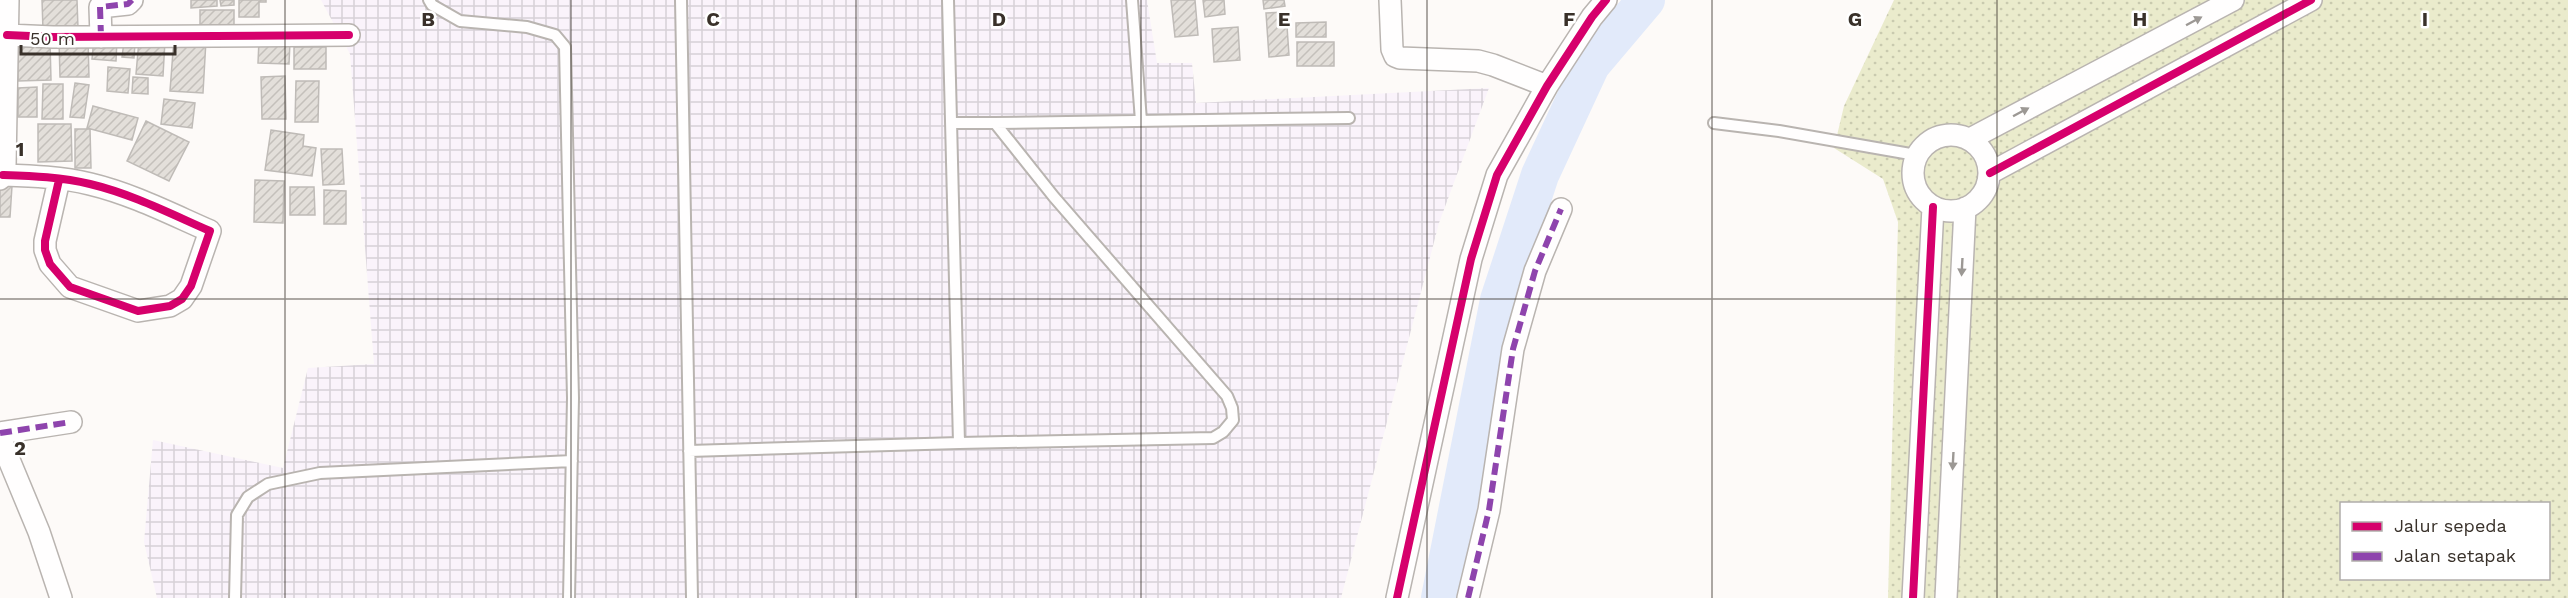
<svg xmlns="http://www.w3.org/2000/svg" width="2568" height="598" font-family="'Work Sans',sans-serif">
  <defs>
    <pattern id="industrial-grid" width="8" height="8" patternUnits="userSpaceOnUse" patternTransform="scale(1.5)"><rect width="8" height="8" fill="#faf3fb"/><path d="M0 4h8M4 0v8" fill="none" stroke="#d7d1d7"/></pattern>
    <pattern id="grass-dots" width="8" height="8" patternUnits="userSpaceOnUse" patternTransform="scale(1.5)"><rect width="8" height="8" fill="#eaebcc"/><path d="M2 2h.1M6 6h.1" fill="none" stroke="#c9caaf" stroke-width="1.8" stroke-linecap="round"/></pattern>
    <pattern id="building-hatch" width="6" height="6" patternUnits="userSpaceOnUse" patternTransform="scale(1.5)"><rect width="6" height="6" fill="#e3dfda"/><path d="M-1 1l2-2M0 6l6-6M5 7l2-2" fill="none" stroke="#c4c0bb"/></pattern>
  </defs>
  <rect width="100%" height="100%" fill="#fdfaf8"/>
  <path fill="url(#industrial-grid)" d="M321,0h826l10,63h35l4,40 293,-15 -50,135 -98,375h-1184l-13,-56 9,-102 130,28 25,-100 66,-4 -24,-310z"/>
  <path fill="url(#grass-dots)" fill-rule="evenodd" d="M1894,0h674v598h-680l10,-376 -15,-43 -49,-31 10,-42zM2342,504h206v74h-206z"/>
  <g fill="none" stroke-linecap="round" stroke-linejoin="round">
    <path stroke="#e2eafa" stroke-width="38" d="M1440,598l59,-298 41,-125 51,-110 55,-65"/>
  </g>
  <path fill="url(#building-hatch)" stroke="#bfbbb7" stroke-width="1.5" d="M42,0h35l1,28 -35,2z
    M191,0h26v6l-26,2z
    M220,0h14v5l-13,1z
    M239,0h27v2h-7v15h-20z
    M1171,0h24l3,35 -23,2z
    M1203,0h21l1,14 -20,3z
    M1263,0h21l1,6 -21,3z
    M200,10h34v21l-34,1z
    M1286,12l3,43 -20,2 -3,-44z
    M1326,22v15h-30v-14z
    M1238,27l2,33 -26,2 -2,-33z
    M94,38l23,2 -1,21 -24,-2z
    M174,38l32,2 -3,53 -33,-2z
    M59,40h29l1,37h-29z
    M139,40l26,1 -2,35 -27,-2z
    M259,40l31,2 -1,22 -31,-1z
    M50,41l1,39 -33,1 -1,-39z
    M124,42l11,1 -1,15 -12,-1z
    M1297,42h37v24h-37z
    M294,47h32v22h-32z
    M108,67l22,2 -2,24 -21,-2z
    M285,76l1,43h-24l-1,-42z
    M133,77l15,1v16l-16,-1z
    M296,81h23l-1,41h-23z
    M75,83l14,2 -5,33 -14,-1z
    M43,84h20v35h-21z
    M37,87v30h-19v-29z
    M164,99l31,4 -3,25 -31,-4z
    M93,106l45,12 -6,22 -45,-12z
    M146,121l43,21 -20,39 -42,-20z
    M38,124h33l1,37 -34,1z
    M75,129h15l1,39h-16z
    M271,130l33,5 -1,11 13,2 -4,28 -47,-6z
    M321,149h21l2,35 -21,1z
    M255,180l29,1 -1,42 -29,-1z
    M0,185l12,1 -2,31h-10z
    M290,187h24l1,28h-25z
    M324,190l22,1v33h-22z"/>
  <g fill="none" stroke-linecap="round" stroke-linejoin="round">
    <defs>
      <path id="lane" d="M429,0l3,5 28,16 67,6 28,8 10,12 8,351 -4,200
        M681,0l11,598
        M1132,0l9,121
        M953,123h42l59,74 173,199 5,12 1,12 -10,12 -10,6 -254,5
        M995,123l354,-5
        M1714,123l65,8 137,24
        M689,451l270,-8 -11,-443
        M235,598l2,-83 11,-18 20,-13 52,-11 252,-12"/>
      <path id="street" d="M1390,0l2,49 3,7 5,2 78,3 15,4 54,21
        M7,35l46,2 296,-2
        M101,37l-1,-30 28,-3 4,-4
        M1913 173a38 38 0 1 1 76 0a38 38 0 1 1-76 0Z
        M1970,139l263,-139
        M1990,173l321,-173
        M3,175c29,1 59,2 87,9 42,10 81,30 120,47l-19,55 -9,13 -12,7 -32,5 -68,-24 -20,-23 -5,-14v-9l14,-61
        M0,179l5,-13 3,-166
        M0,433l71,-11
        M0,438l39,94 22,66
        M1397,598l74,-339 26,-84 50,-89 45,-69 14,-17
        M1468,598l21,-88 24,-161 22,-78 26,-62
        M1913,598l20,-391
        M1946,598l19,-390"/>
    </defs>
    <use href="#lane" stroke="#b9b4b0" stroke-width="14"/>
    <use href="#street" stroke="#b9b4b0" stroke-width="24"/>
    <use href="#lane" stroke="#fffefe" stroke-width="10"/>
    <use href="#street" stroke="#fffefe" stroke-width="21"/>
    <path stroke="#8e44ad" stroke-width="6" stroke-dasharray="12 6" stroke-linecap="butt" d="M101,37l-1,-30 28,-3 4,-4
      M0,433l71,-11
      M1468,598l21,-88 24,-161 22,-78 26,-62"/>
    <defs>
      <path id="cycleway" d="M7,35l46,2 296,-2
        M1990,173l321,-173
        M3,175c29,1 59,2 87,9 42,10 81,30 120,47l-19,55 -9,13 -12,7 -32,5 -68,-24 -20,-23 -5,-14v-9l14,-61
        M1397,598l74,-339 26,-84 50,-89 45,-69 14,-17
        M1913,598l20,-391"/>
    </defs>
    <use href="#cycleway" stroke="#fff" stroke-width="11"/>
    <use href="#cycleway" stroke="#d6006c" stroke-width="8"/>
  </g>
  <defs><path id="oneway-solid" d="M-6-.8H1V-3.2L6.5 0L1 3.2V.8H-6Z" transform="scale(1.5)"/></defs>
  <g fill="#9c9894">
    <use href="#oneway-solid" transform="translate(2194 21) rotate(-28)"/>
    <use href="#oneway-solid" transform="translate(2021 112) rotate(-28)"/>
    <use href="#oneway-solid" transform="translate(1962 267) rotate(93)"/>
    <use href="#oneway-solid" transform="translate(1953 461) rotate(93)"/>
  </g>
  <path fill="none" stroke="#39312a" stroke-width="1.5" stroke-opacity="0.55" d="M285,0v598M571,0v598M856,0v598M1141,0v598M1427,0v598M1712,0v598M1997,0v598M2283,0v598M0,299h2568"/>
  <g font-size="20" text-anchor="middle" font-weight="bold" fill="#39312a" stroke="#fff" stroke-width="5" stroke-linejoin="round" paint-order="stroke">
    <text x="428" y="26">B</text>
    <text x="713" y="26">C</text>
    <text x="999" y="26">D</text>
    <text x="1284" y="26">E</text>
    <text x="1569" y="26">F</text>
    <text x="1855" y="26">G</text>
    <text x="2140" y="26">H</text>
    <text x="2425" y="26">I</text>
    <text x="20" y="156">1</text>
    <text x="20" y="455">2</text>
  </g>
  <rect x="2340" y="502" width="210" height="78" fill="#ffffff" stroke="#b0adaa" stroke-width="1.5"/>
  <rect x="2352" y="522" width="30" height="9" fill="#d6006c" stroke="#b0adaa" stroke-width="1.5"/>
  <text x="2394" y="532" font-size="18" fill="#39312a">Jalur sepeda</text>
  <rect x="2352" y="552" width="30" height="9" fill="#8e44ad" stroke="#b0adaa" stroke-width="1.5"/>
  <text x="2394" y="562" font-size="18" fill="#39312a">Jalan setapak</text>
  <path d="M21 45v9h154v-9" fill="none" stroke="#39312a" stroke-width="3"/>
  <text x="30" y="45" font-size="18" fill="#39312a" stroke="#ffffff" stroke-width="4.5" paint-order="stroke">50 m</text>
</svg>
